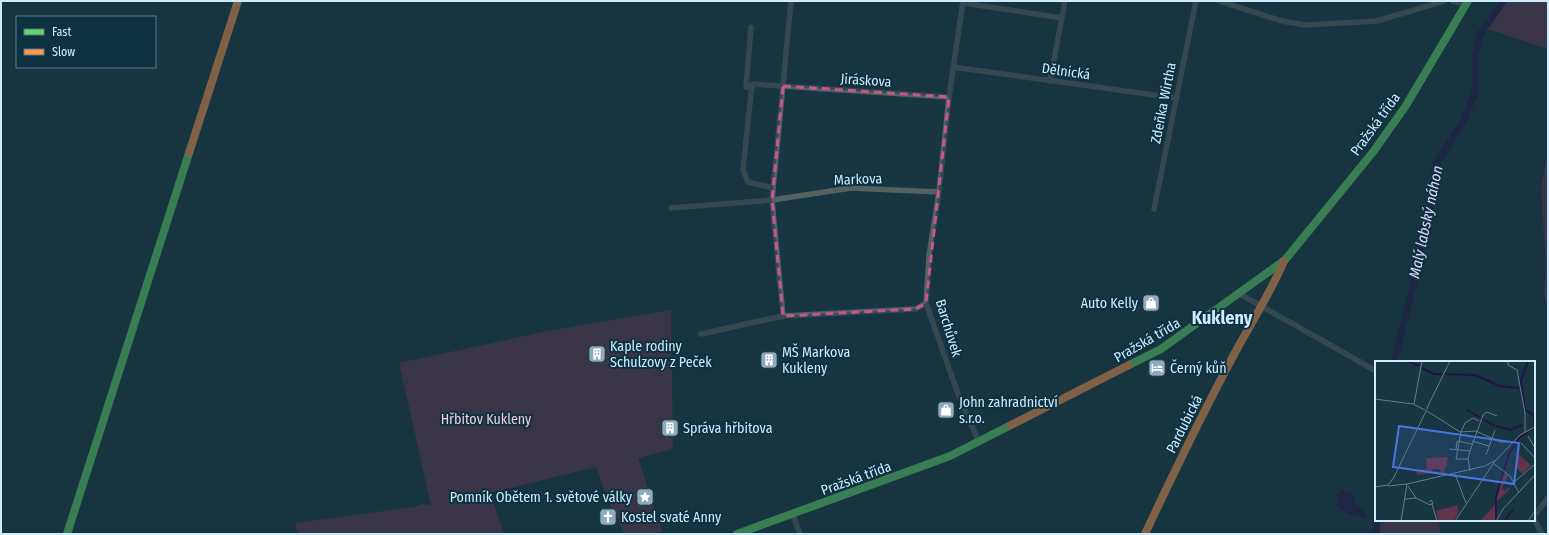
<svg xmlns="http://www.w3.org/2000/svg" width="1549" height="535" font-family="'Fira Sans Condensed',sans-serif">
  <rect width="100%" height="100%" fill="#183542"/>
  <path fill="#62344c" d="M1503,1h45v48l-63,-21z
    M1548,151v156l-4,-13 2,-29 -5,-78z
    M671,310l2,139 -35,9 24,73 -9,3h-29l-8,-21h-3l-17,-46 -106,26 14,41h-206l-3,-11 119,-16 9,-3 8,1 -32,-142 149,-32z
    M1381,520h58l1,14h-60z"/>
  <path fill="#241448" d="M1344,490l9,3 2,11 8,4 3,11 -19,-6 -10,-7v-10l2,-4z"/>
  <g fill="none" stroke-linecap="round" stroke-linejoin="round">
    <path stroke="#241448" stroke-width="7" d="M1394,362l36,-144 5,-52 28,-44 12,-30v-35l4,-21 24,-35
      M1376,534v-14"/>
    <path stroke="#546161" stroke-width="5.5" d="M791,1l-19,199 11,116 133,-7 10,-6
      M1219,1l63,20 23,4 72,-4 67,-20
      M1452,1l14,3
      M963,3l99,15
      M751,27l-5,60 6,1
      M953,67l223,31
      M1050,81l15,-80
      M773,188l-25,-6 -5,-12 9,-86 197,13
      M939,192l-10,64 -3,47 31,88 22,51
      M671,208l101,-8 79,-12 88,4 10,-95 14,-96
      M1154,209l42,-208
      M1240,294l136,77
      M701,334l82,-18
      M793,515l7,19
      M1534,516l14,-18
      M1534,519l8,15"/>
    <path stroke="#63d668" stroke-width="8" d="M1129,365l32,-16 124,-89 88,-108 32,-45 63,-106
      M67,534l122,-381
      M737,534l213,-78 61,-31"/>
    <path stroke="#ff974d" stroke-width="8" d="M189,153l49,-152
      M1011,425l118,-60
      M1145,534c29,-62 59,-124 92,-185 16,-29 34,-57 47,-88"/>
  </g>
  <path d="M0 0H1549V535H0ZM783,86l166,11 -23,206 -10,6 -133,7 -11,-116z" fill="#183542" fill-opacity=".55" fill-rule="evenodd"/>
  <path fill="none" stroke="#c5578c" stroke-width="3" stroke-dasharray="8 5" stroke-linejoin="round" d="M783,86l166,11 -23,206 -10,6 -133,7 -11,-116z"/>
  <defs>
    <symbol id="shop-square" viewBox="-11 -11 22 22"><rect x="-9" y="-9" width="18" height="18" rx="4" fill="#8dabbc" stroke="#0e3142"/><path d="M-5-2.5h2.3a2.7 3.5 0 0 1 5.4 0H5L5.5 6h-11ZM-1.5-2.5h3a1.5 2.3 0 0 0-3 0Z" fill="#fff"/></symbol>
    <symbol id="building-square" viewBox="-11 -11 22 22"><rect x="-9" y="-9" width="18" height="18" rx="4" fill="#8dabbc" stroke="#0e3142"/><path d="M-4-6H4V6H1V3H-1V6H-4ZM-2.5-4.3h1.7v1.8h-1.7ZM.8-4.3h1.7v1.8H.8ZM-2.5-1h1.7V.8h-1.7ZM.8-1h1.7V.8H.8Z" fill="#fff"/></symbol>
    <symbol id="hotel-square" viewBox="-11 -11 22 22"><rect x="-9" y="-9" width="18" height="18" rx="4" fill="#8dabbc" stroke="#0e3142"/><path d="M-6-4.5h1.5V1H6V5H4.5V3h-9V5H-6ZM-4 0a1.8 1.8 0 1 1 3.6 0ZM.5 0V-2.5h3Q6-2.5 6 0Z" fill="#fff"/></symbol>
    <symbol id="sight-square" viewBox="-11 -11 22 22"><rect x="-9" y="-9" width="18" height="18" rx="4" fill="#8dabbc" stroke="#0e3142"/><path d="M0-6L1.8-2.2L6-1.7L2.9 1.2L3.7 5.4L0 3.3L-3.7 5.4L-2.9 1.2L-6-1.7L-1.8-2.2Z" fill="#fff"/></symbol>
    <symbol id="church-square" viewBox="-11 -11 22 22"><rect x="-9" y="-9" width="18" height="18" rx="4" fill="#8dabbc" stroke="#0e3142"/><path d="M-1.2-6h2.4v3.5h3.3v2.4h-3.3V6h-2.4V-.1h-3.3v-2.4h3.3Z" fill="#fff"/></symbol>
  </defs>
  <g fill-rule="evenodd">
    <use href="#shop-square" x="1141" y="293" width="20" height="20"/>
    <use href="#building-square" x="587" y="344" width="20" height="20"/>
    <use href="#building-square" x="759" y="350" width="20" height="20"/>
    <use href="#hotel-square" x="1147" y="358" width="20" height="20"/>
    <use href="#shop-square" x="936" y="400" width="20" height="20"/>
    <use href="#building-square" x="660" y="418" width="20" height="20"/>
    <use href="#sight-square" x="635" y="487" width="20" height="20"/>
    <use href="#church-square" x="598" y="507" width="20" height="20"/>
  </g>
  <g text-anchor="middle" stroke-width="4" stroke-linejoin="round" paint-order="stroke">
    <g font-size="14" fill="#ccebfe" stroke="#0e3142">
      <text transform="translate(1066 71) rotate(8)" y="5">Dělnická</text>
      <text transform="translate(866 80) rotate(4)" y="5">Jiráskova</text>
      <text transform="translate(1163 103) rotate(-79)" y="5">Zdeňka Wirtha</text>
      <text transform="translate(1375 124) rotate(-54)" y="5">Pražská třída</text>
      <text transform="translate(858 179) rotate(-2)" y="5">Markova</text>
      <text transform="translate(949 328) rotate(73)" y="5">Barchůvek</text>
      <text transform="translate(1147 340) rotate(-30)" y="5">Pražská třída</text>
      <text transform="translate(1184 424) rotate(-63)" y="5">Pardubická</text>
      <text transform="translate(856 478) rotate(-20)" y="5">Pražská třída</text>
    </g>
    <g font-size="14" fill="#ccebfe" stroke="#0e3142" text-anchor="start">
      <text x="1138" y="308" text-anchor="end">Auto Kelly</text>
      <text x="610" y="351">Kaple rodiny<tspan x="610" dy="16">Schulzovy z Peček</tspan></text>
      <text x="782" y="357">MŠ Markova<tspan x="782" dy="16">Kukleny</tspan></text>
      <text x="1170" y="373">Černý kůň</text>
      <text x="959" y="407">John zahradnictví<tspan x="959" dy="16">s.r.o.</tspan></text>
      <text x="683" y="433">Správa hřbitova</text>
      <text x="632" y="502" text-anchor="end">Pomník Obětem 1. světové války</text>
      <text x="621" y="522">Kostel svaté Anny</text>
    </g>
    <g font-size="14" fill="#f4cad9" stroke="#0e3142">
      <text x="486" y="424">Hřbitov Kukleny</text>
    </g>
    <g font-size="15" font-style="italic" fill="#e0d9fe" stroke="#0e3142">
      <text transform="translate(1426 222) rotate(-78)" y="5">Malý labský náhon</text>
    </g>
    <g font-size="18" font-weight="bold" fill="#ccebfe" stroke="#0e3142">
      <text x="1222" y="324">Kukleny</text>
    </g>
  </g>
  <g transform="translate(1375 361)">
    <rect width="160" height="160" fill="#183542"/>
    <path d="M143,93l13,11 -9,9 -6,-7zM73,96l-2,11h-2l1,6 -3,1 -2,-6h-8v4l-15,2 -1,-5 11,-1 -1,-11zM128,111l5,3 -6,13 3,3 4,-4 1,2 -14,13zM82,144l2,7 -6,9h-15l-2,-10zM120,144v16h-16l4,-3z" fill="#62344c"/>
    <path fill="none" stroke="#241448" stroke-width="2" d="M32,0l12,5M153,0l-7,19 4,30 9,5v11M47,7l12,6h8M70,13l30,1 25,11 19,2M92,49l28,16M121,65l14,4 13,-5M121,159v-23l13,-43 10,-16 15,-10M129,160l9,-12"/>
    <path fill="none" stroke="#607e8d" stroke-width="1" d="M133,0v4l9,5 8,43v19M0,38l38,5 12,6M39,43l8,-43M52,47l23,-47M52,50l33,21 16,-1 24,11h13M153,75l7,12M97,80l17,5M146,82l14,15M74,88l21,2 13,-36 4,-3 10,4M81,88l1,-8 15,3M95,90l-2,8 2,12M111,94l9,-25M93,98h-12l5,-27 4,-9 8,-5 6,3M118,102l17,13 9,17M80,113l11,29M138,122l22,-19M32,123l78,-18 11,-6 24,-25 15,-8M13,125l19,-2 -6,37M33,125l8,12M0,126l13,-2 6,-8 34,-70M30,138l11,-1 14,7 3,-2 -2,-3 -2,2M57,143l5,17M80,160l40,-60M121,160l7,-12 32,-34M153,160l7,-10"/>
    <path fill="#4975e2" fill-opacity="0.15" stroke="#4975e2" stroke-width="2" d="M24,65l120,17 -5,41 -121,-17z"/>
    <rect width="160" height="160" fill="none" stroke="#ccebfe" stroke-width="2"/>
  </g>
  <rect width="1549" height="535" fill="none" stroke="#ccebfe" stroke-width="4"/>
  <rect x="16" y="16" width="140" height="52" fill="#0e3142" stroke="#5a7b8d"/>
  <rect x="24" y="29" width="20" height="6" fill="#63d668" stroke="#5a7b8d"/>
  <text x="52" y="36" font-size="12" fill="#ccebfe">Fast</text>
  <rect x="24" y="49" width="20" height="6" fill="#ff974d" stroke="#5a7b8d"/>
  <text x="52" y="56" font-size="12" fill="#ccebfe">Slow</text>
</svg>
